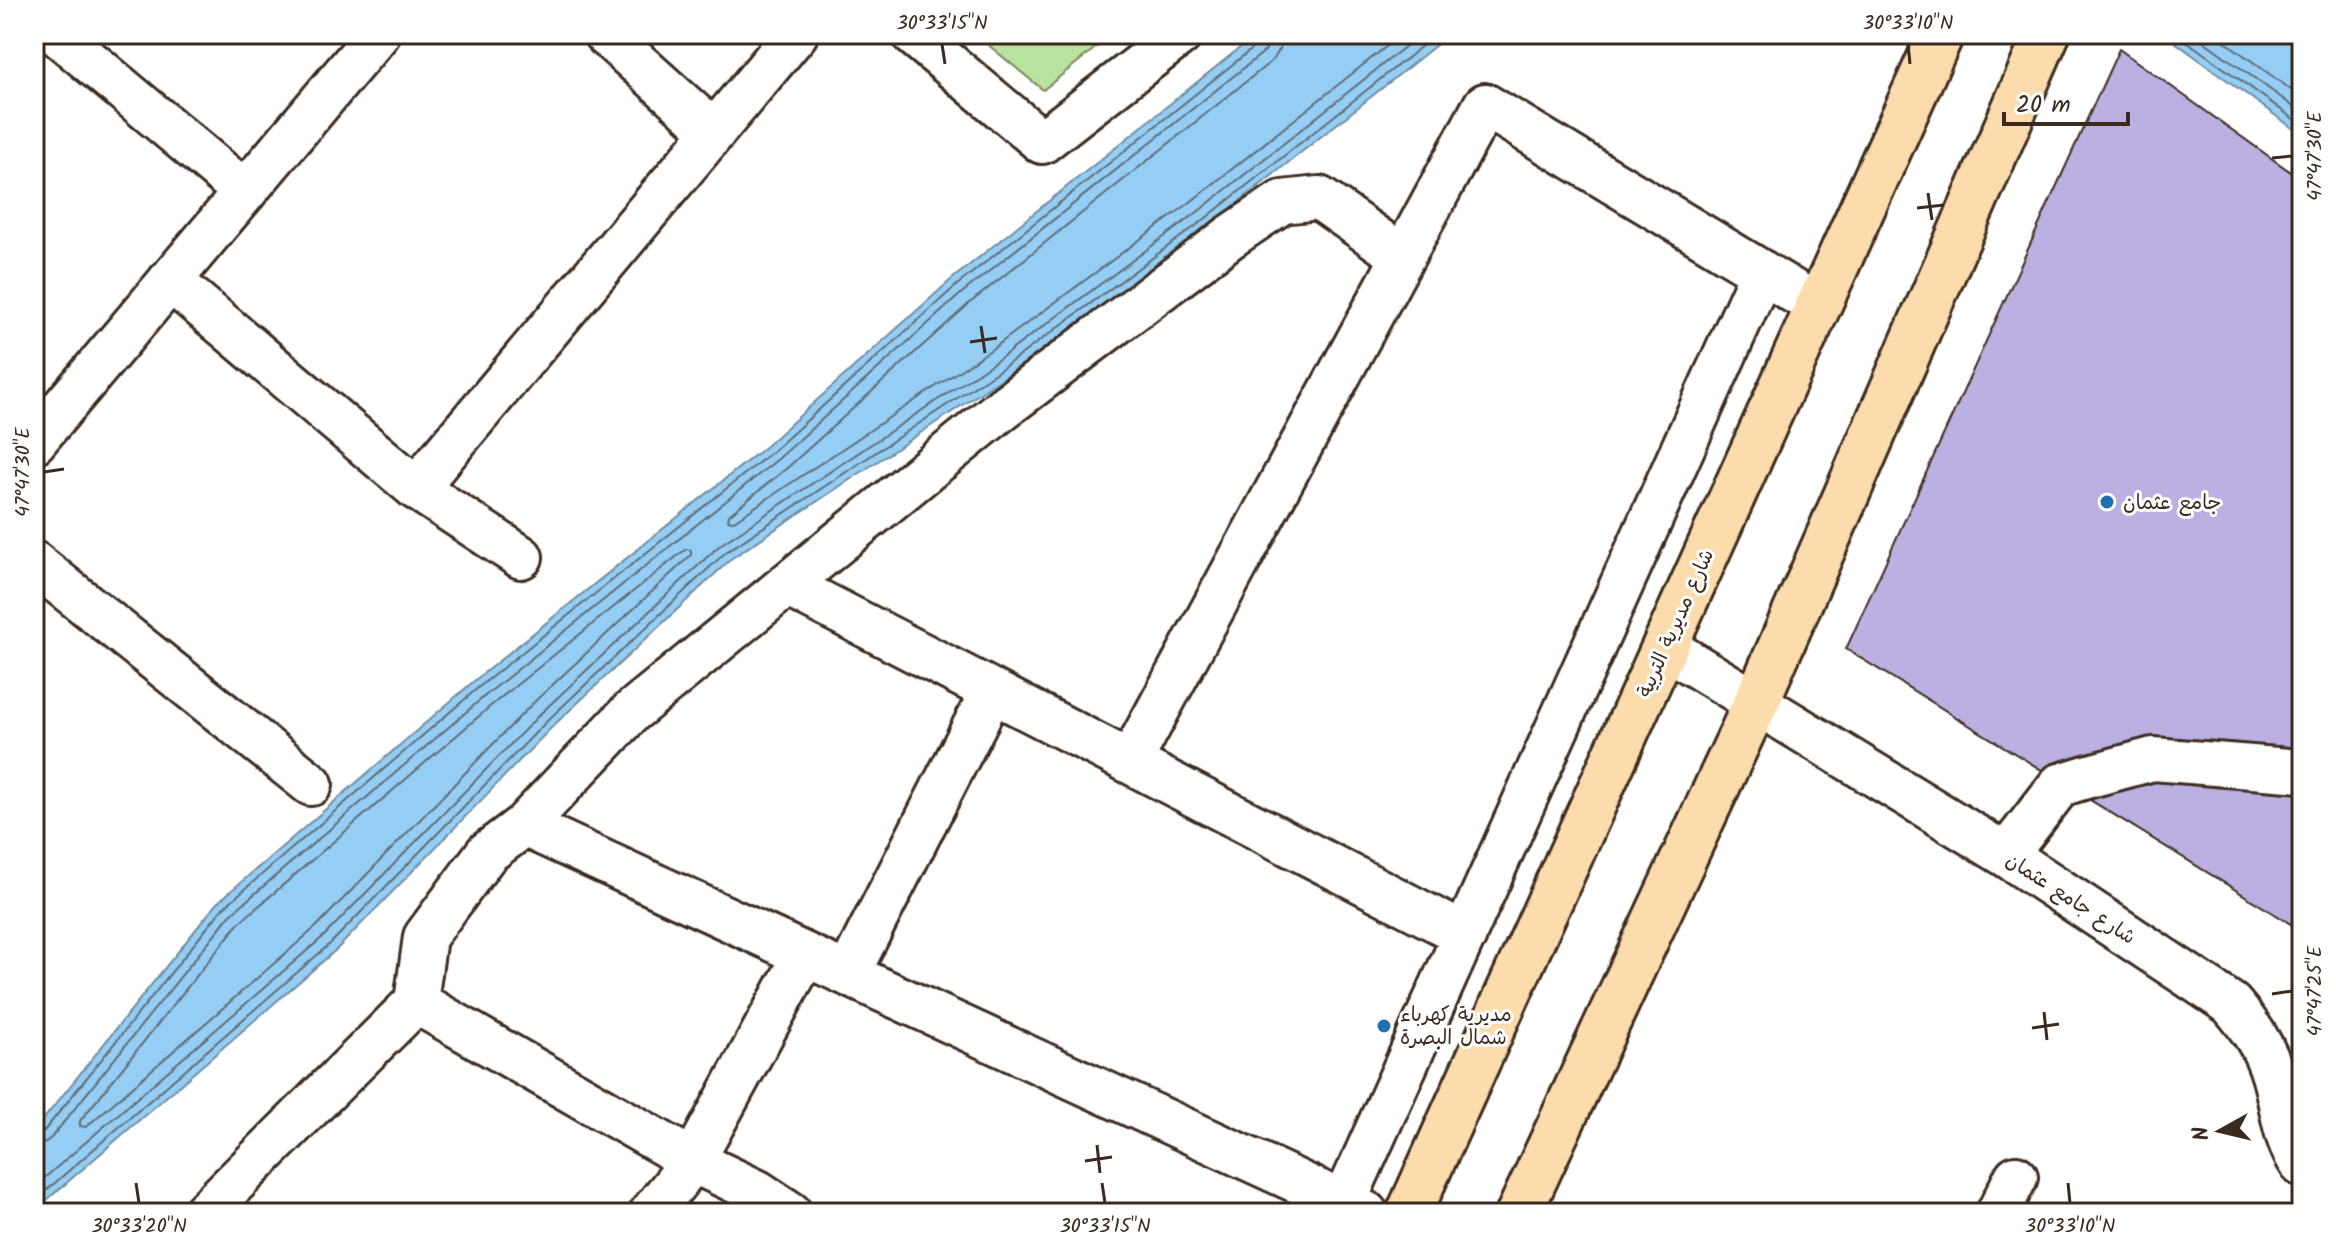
<svg xmlns="http://www.w3.org/2000/svg" width="2336" height="1247" font-family="Kalam,'Playpen Sans Arabic',sans-serif">
  <rect width="100%" height="100%" fill="#fff"/>
  <filter id="ink" filterUnits="userSpaceOnUse"><feTurbulence type="fractalNoise" baseFrequency=".0125" numOctaves="2"/><feDisplacementMap in="SourceGraphic" scale="16" xChannelSelector="R" yChannelSelector="G"/><feConvolveMatrix kernelMatrix="1 2 1 2 8 2 1 2 1" color-interpolation-filters="sRGB"/></filter>
  <g filter="url(#ink)">
    <path fill="#b8e39f" stroke="#7a865e" stroke-width="2" d="M975,34h138l-70,56z"/>
    <path fill="#95cef5" stroke="#718c9f" stroke-width="2" d="M1257,34h193l-244,194 -194,144 -280,186 -180,169 -215,222 -303,262v-80l183,-228 257,-222 292,-235 186,-167z
      M2164,34h138v101z"/>
    <g fill="none" stroke-linecap="round" stroke-linejoin="round">
      <path stroke="#5f6c74" stroke-width="2" d="M1283,34l-2,13 -8,13 -302,242 -184,166 -58,47 -1,5 6,1 261,-174 193,-143 214,-170
        M2177,34l125,91
        M2194,34l108,79
        M2215,34l87,64
        M686,549l5,1v5l-160,150 -215,222 -230,200 -6,-1v-5l159,-198 254,-219z
        M34,1135l10,-4 179,-223 256,-221 293,-235 185,-167 301,-241 3,-10
        M34,1145l9,-1 8,-6 179,-223 256,-220 292,-236 185,-167 302,-241 5,-8 1,-9
        M34,1187l290,-251 216,-222 180,-169 282,-188 193,-143 226,-180
        M34,1201l297,-258 216,-222 179,-169 281,-187 194,-143 236,-188"/>
    </g>
    <path fill="#bbb0e1" stroke="#3b2a1e" stroke-width="2" d="M2119,49l183,131v751l-456,-282z"/>
    <g fill="none" stroke-linecap="round" stroke-linejoin="round">
      <defs>
        <path id="minor" d="M57,34l188,158
          M605,34l109,98
          M913,34l129,108 139,-108
          M170,280l246,208 105,69
          M34,442l344,-408
          M416,488l380,-454
          M34,563l277,221
          M787,585l678,350
          M1665,647l341,208 225,149c19,22 34,43 42,71 10,31 9,62 29,90
          M1130,762l355,-657 333,201
          M524,825l842,388
          M2006,855l54,-70 26,-8 67,-18 149,12
          M848,974l144,-283
          M416,1002l277,159 65,31 32,21
          M1344,1203l418,-931
          M204,1213l212,-211 9,-65 62,-84 37,-28 107,-113 371,-303 228,-172 52,-35 37,-4 84,59
          M651,1213l42,-52 112,-206
          M1998,1213l18,-36"/>
        <path id="major" d="M1409,1213l532,-1179
          M1519,1213l237,-510 291,-669"/>
      </defs>
      <use href="#minor" stroke="#3b2a1e" stroke-width="48"/>
      <use href="#major" stroke="#3b2a1e" stroke-width="50"/>
      <use href="#minor" stroke="#fff" stroke-width="42"/>
      <use href="#major" stroke="#fcdcac" stroke-width="44"/>
    </g>
  </g>
  <path fill="none" stroke="#3b2a1e" stroke-width="3" d="M942,44l3,20M1908,44l2,20M2272,158l20,-2M1928,193l4,27M1917,208l27,-3M981,326l4,27M970,342l27,-4M44,472l20,-3M2272,994l20,-3M2044,1012l3,28M2032,1028l27,-4M1097,1145l3,28M1085,1161l27,-4M136,1183l3,20M1102,1183l3,20M2068,1183l2,20"/>
  <g fill="#1f6fb2" stroke="#fff" stroke-width="3">
    <circle cx="2107" cy="502" r="8"/>
    <circle cx="1384" cy="1026" r="8"/>
  </g>
  <g text-anchor="middle" stroke-width="6" stroke-linejoin="round" paint-order="stroke">
    <g font-size="20" fill="#3b2a1e" stroke="#fff" text-anchor="start">
      <text x="2123" y="509">جامع عثمان</text>
      <text x="1400" y="1021">مديرية كهرباء<tspan x="1400" dy="23">شمال البصرة</tspan></text>
    </g>
    <g font-size="20" fill="#3b2a1e" stroke="#fff">
      <text transform="translate(1675 623) rotate(-66)" y="7">شارع مديرية التربية</text>
      <text transform="translate(2071 898) rotate(33)" y="7">شارع جامع عثمان</text>
    </g>
  </g>
  <rect width="2336" height="1247" fill="none" stroke="#fff" stroke-width="88"/>
  <g transform="translate(2220 1131) rotate(262)" stroke="#ffffff" stroke-width="6" paint-order="stroke">
  <path d="M0-6L14 30L0 20L-14 30Z" fill="#3b2a1e"/>
  <text y="-12" font-size="22" font-weight="bold" text-anchor="middle" fill="#3b2a1e">N</text>
  </g>
  <path d="M2004 112v12h124v-12" fill="none" stroke="#3b2a1e" stroke-width="4"/>
  <text x="2016" y="112" font-size="24" fill="#3b2a1e" stroke="#ffffff" stroke-width="6" paint-order="stroke">20 m</text>
  <rect x="44" y="44" width="2248" height="1159" fill="none" stroke="#3b2a1e" stroke-width="3"/>
  <g font-size="20" text-anchor="middle" fill="#3b2a1e">
    <text x="942" y="29">30°33'15"N</text>
    <text x="1908" y="29">30°33'10"N</text>
    <text transform="translate(2314 156) rotate(-90)" y="7">47°47'30"E</text>
    <text transform="translate(22 472) rotate(-90)" y="7">47°47'30"E</text>
    <text transform="translate(2314 991) rotate(-90)" y="7">47°47'25"E</text>
    <text x="139" y="1232">30°33'20"N</text>
    <text x="1105" y="1232">30°33'15"N</text>
    <text x="2070" y="1232">30°33'10"N</text>
  </g>
</svg>
